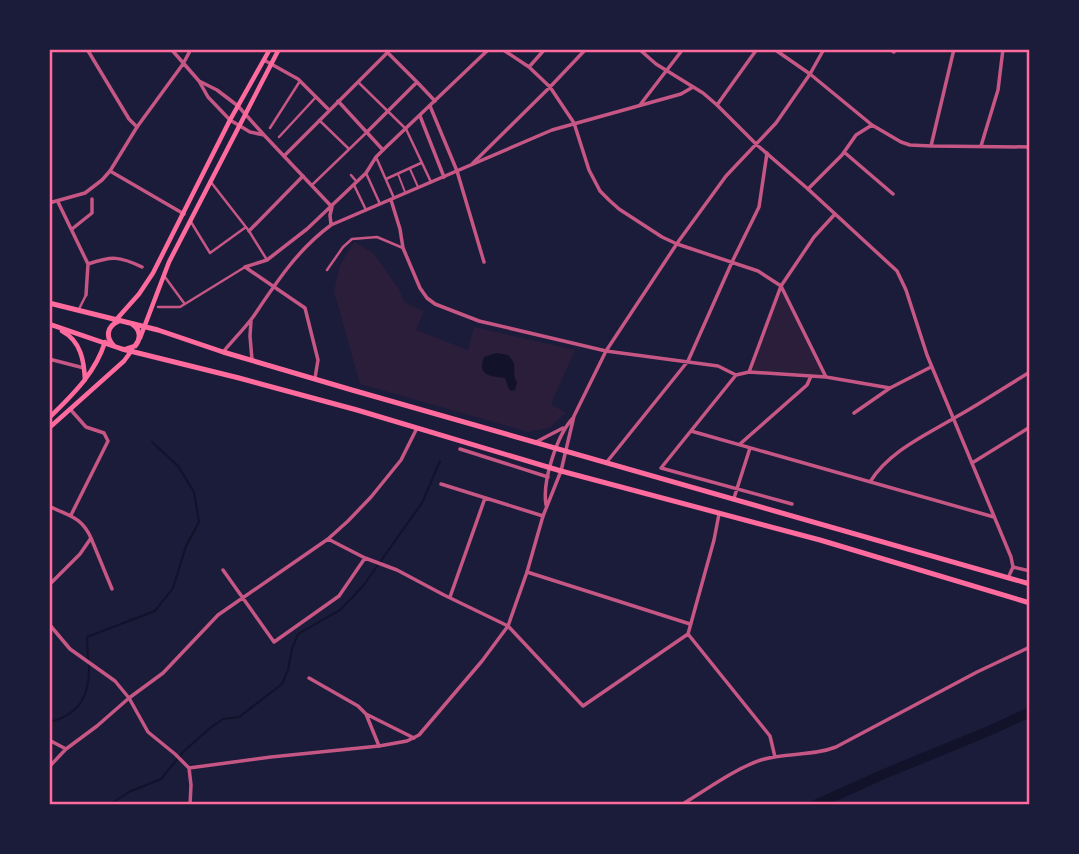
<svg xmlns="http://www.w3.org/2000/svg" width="1079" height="854" font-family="'Fira Sans Condensed',sans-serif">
  <rect width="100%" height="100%" fill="#1b1b3a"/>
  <path fill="#2a1e3b" d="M354,242l20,12 25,35 5,13 20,9 -8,19 52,20 6,-23 101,23 -24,54 15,9 -17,15 -21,4 -168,-48 -26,-93 6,-26z
    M781,286l45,91 -77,-5z"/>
  <path fill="#12122b" d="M496,353l12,2c12,12 2,17 9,27l-2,8 -4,1 -3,-4 -3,-9c-15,-2 -28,-2 -21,-21z"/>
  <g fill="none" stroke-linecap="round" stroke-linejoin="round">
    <path stroke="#12122b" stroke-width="2" d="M88,660l-1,-23 68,-26 18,-23 13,-42 13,-24 -5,-30 -16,-26 -26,-24
      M49,722c30,-7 41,-26 40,-57
      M109,805l20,-13 32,-13 22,-27 27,-24 13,-9 16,-2 43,-33 6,-14 4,-21 6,-15 42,-24 23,-24 59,-83 18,-42"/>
    <path stroke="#12122b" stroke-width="10" d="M815,805l69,-31 107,-44 39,-18"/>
    <path stroke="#c65784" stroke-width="2" d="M410,169l8,18
      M398,174l7,18"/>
    <path stroke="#c65784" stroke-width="2.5" d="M358,82l48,47 25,53
      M319,120l30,29
      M270,128l30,-47
      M279,137l37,-40
      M376,157l18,41
      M366,173l14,31
      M351,175l5,6
      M386,179l35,-16
      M210,181l39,50 18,29
      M312,185l55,-53
      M354,185l12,25
      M191,222l19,31 36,-26
      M327,270l16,-23 9,-8 25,-2 26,11
      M165,277l19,26
      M158,307h22l65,-40
      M78,311l8,-16"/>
    <path stroke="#c65784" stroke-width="3.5" d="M87,49l42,70 8,8
      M502,49l27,18 21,20 24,36 15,47 11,21 9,9 10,9 43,28 15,7 81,27 23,15 33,-49 21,-23
      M774,49l36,25 62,51 29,17 9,3 21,1 99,1
      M890,49l4,3 1,-3
      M387,52l30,30
      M264,60l34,19 31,31
      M183,64l8,-15
      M529,67l16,-18
      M338,101l45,49
      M640,105l43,-56
      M717,105l40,-56
      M430,106l27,65 27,91
      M420,116l24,61
      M367,132l50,-50 18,19
      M931,146l23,-97
      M981,146l17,-56 5,-41
      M844,152l49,42
      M284,156l107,-107
      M473,163l77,-76 36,-38
      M110,171l74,43
      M808,189l34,-34 14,-20 16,-10
      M391,200l9,29 3,19 17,40 7,10 8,6 44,17 127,30 112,15 18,9 13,-3 77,5 64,11
      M58,202l30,62 -2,31
      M72,229l20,-16v-14
      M249,231l54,-55
      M88,264c24,-8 31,-8 54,3
      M781,286l45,91
      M49,359l35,9
      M749,372l32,-86
      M736,375l-75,93 131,36
      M70,409l16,18 18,6 4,8 -37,74
      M854,413l36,-25 41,-21
      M691,431l303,86
      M740,444l67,-59 4,-9
      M460,449l88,28
      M606,463l82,-102 44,-99 27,-55 8,-54
      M972,463l58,-36
      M870,482c19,-31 56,-47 86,-65 25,-14 49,-30 74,-45
      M441,484l102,32
      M734,498l16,-50
      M49,506c19,10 32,10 42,32l-11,16 -31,31
      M719,514l-5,26 -26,94 82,102 5,21
      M91,538l21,51
      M328,539l37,19 32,12 47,25 64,31 75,80 105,-72
      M1013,567l17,4
      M223,570l51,72 65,-46 26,-38
      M527,572l163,52
      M450,597l35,-99
      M309,678l49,28 8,8 48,24
      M366,714l13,32
      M49,740l17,9
      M49,767l17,-18 31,-23 32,-28 34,-25 55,-58 110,-76 20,-18 23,-24 30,-37 16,-32
      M681,805c25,-15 53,-36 80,-45 25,-8 49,-3 75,-13l141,-75 53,-25"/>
    <path stroke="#c65784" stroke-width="3.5" d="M171,49l28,32 9,16 22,23 20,12 14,3
      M639,49l17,15 47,29 14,12 40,40 51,44 89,82 9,19 21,65 84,202 2,10 -5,11
      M199,81l18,9 21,16 26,29 68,72 -2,8 1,10c-34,25 -55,58 -78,92 -9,12 -20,23 -29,34
      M49,203l36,-10 17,-13 8,-9 27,-44 46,-63
      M331,225l221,-95 129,-36 12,-7
      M245,267l22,-7 40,-31 59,-56 10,-16 7,-7 106,-101
      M245,267l60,41 13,52 -3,18
      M251,321l-1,15 2,24
      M536,442l27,-14
      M546,505c-4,-24 11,-70 27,-87
      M49,624l21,25 45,32 14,17 19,34 27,22 14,14 2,17 -1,20
      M189,768l82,-11 108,-11 28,-5 12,-6 63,-74 26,-35 19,-54 16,-56 18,-45 13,-55 32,-65 72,-109 48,-66 50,-53 34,-49 14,-25"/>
    <path stroke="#ff6b9d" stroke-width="4.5" d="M115,321l24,-27 14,-21 77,-153 40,-71
      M62,331c19,10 22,30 23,49
      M140,338l29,-76 110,-213
      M49,418c23,-23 46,-44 56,-76
      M49,428l75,-67 8,-11"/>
    <path stroke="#ff6b9d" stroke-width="5" d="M49,303l109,27 65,22 129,38 678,194
      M49,324l73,25 117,29 118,32 204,61 259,69 210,63
      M114,346c-9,-9 -7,-20 5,-25
      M126,349l9,-3c6,-7 6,-16 -3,-22"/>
  </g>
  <rect width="1079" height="854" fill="none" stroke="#1b1b3a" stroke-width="102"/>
  <rect x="51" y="51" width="977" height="752" fill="none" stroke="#ff6b9d" stroke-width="2.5"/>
</svg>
